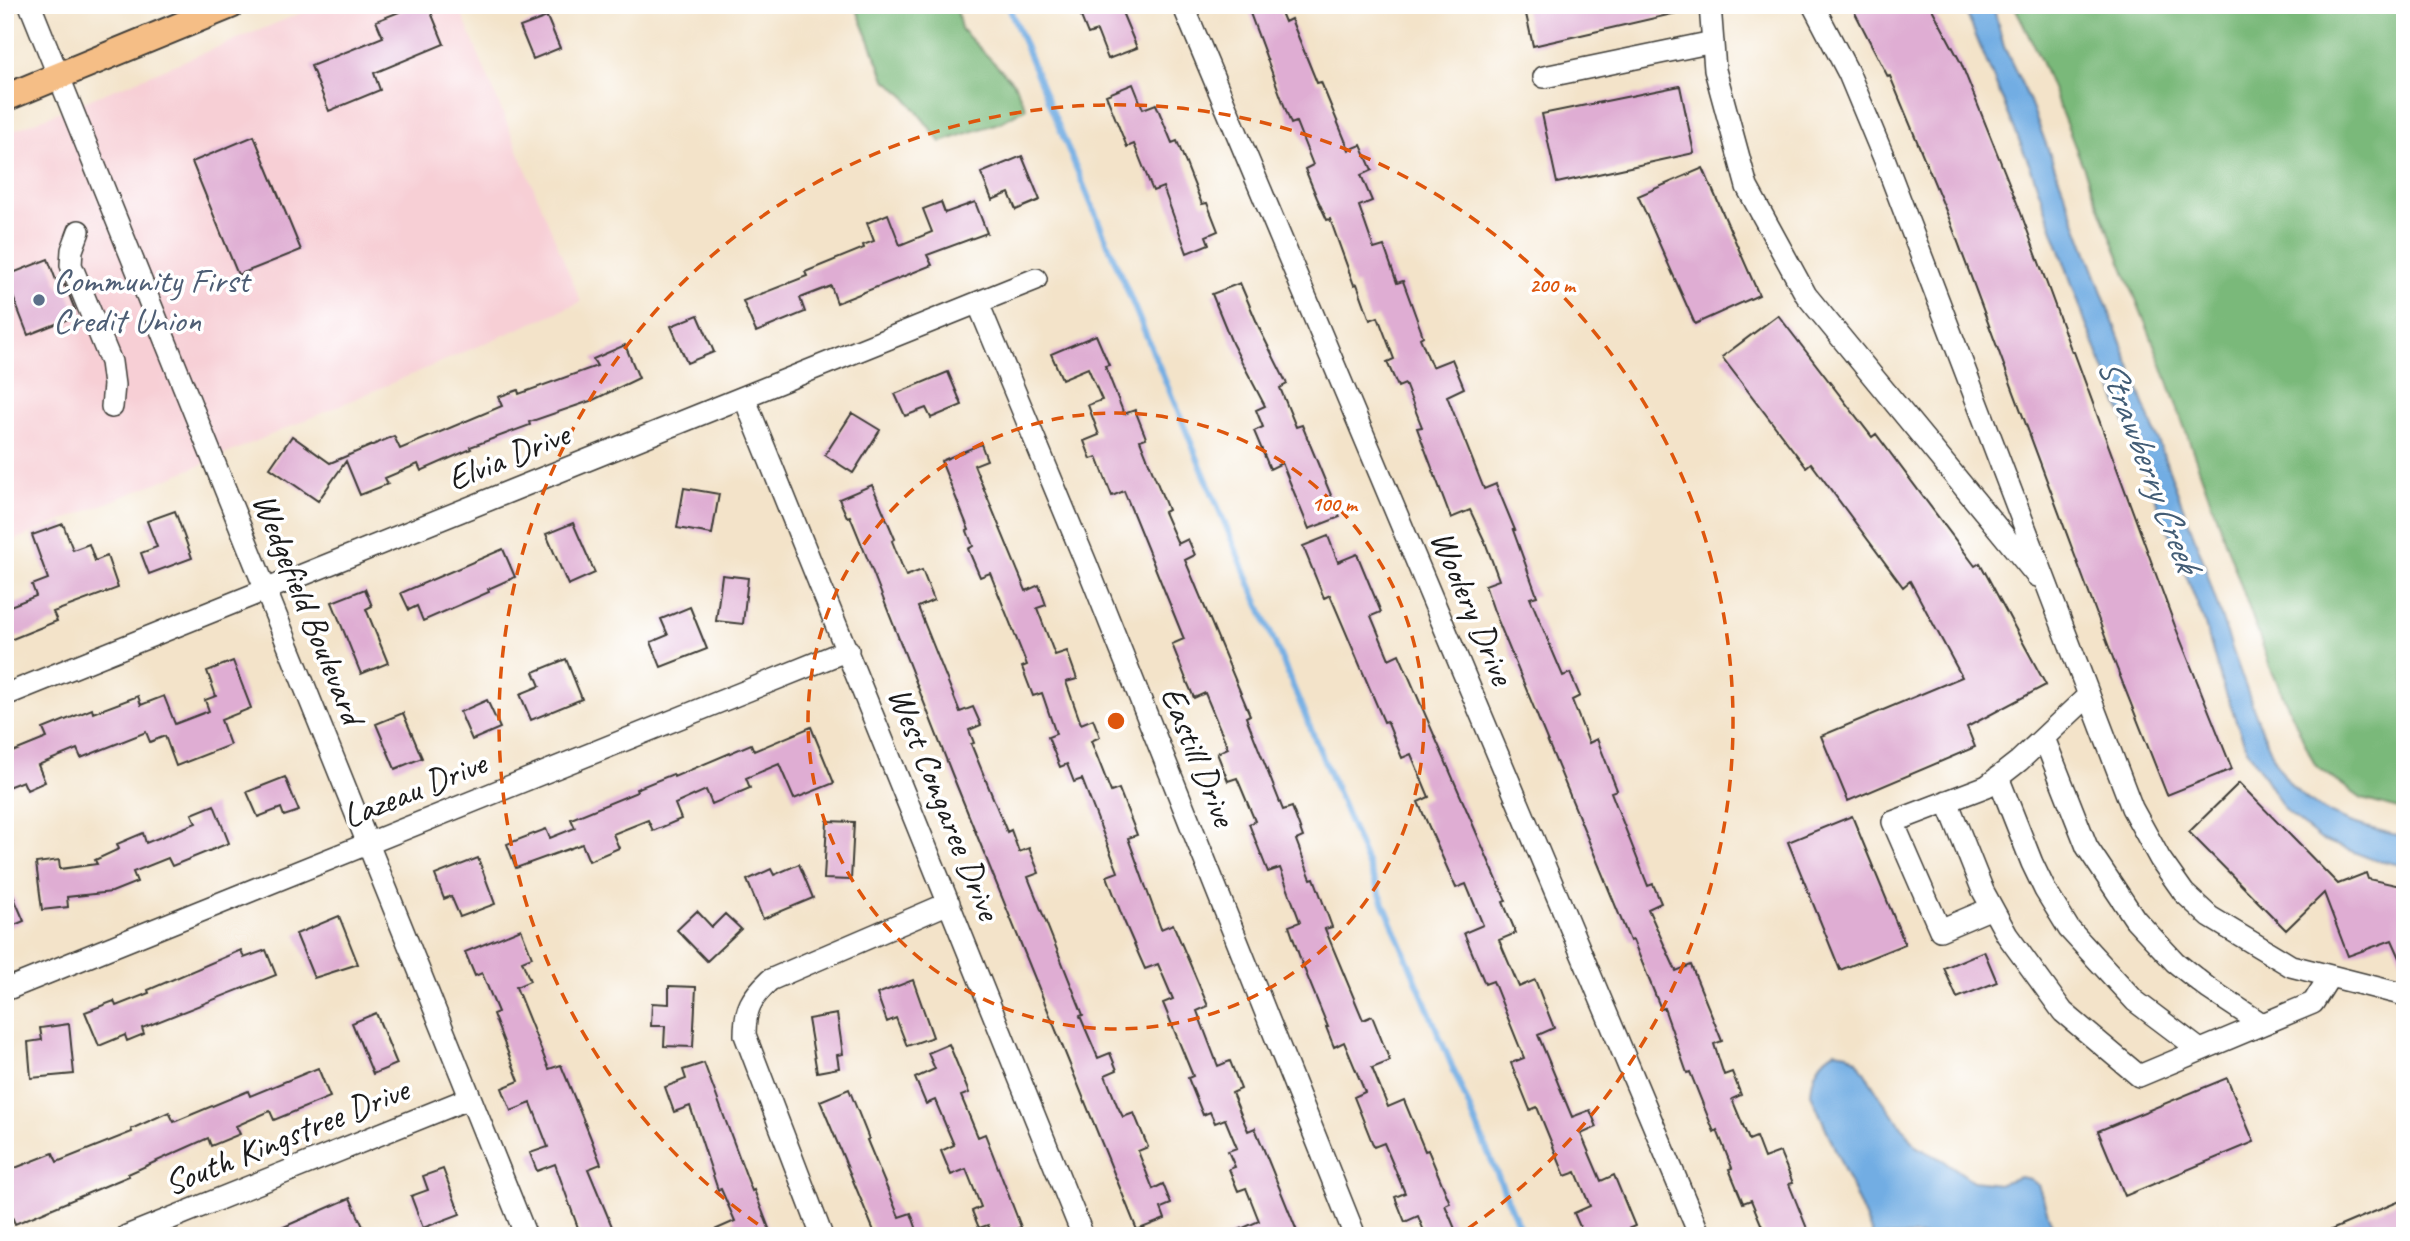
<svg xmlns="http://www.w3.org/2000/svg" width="2410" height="1241" font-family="Caveat,sans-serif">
  <rect width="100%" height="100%" fill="#fff"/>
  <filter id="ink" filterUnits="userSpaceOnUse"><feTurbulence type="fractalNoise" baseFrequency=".0143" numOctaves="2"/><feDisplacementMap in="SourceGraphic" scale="14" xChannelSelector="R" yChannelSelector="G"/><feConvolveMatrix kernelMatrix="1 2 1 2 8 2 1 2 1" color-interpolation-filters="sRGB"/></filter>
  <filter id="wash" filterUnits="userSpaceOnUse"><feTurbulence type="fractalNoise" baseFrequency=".00686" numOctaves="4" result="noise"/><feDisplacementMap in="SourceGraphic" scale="28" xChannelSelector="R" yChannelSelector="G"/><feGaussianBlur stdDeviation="1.57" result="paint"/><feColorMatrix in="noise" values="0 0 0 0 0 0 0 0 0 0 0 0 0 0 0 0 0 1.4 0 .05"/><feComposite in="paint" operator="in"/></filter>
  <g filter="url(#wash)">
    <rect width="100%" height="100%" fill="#f3e3c9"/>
    <path fill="#f7cfd5" d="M321,5h137l123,297 -390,167 -186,75v-410z"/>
    <path fill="#7ab97a" stroke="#4b6a4b" stroke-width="2" d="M855,5h101l5,24 53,54 12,25 -25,14 -60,20 -38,-48 -18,-15z
      M2014,5h391v806l-43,-12 -47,-34 -44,-96 -110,-307 -120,-301z"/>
    <path fill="#72ade3" stroke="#476480" stroke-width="2" d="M1963,5h28l3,4 10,38 25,52 174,461c15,50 32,98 50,147 10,25 24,67 45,85 30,27 68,36 107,45v29l-36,-8 -49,-19 -35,-29 -39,-63 -25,-67 -17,-59 -119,-300 -53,-150z
      M1835,1051l12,2 10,7 24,38 36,49 26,13 30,21 25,3 22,-7 10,2 8,6 18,51h-183l-62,-142c1,-19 7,-34 24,-43z"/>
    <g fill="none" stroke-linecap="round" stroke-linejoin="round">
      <path stroke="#72ade3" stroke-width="6" d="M1008,5l515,1231"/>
    </g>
    <g id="blocks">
      <path fill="#dfadd3" d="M405,5h23l16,39 -70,29 6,17 -51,21 -18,-45 72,-29 -7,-16 31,-12z
        M1087,5h32l18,43 -29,11 -11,-28 -9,3 -10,-25z
        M1247,5h31l7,17 6,-3 26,64 4,-1 28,68 12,-5 11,25 -11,5 11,26 -13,5 15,43 10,-3 13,37 6,-2 20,55 -3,2 12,29 20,-8 12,29 -17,8 37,93 12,-5 19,46h-2l24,66 -7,2 33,78 7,-3 10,23 -8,4 17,43 8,-4 20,51 -6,2 37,94 5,-2 8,19 -13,6 28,62 15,-6 31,76 -8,3 10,31 8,-3 9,23 -9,4 17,41 7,-3 8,21 16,-6 13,31 -4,1 21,52h-44l-15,-36 -8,3 -14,-34 3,-1 -15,-38 -3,2 -24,-60 -3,1 -23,-65 -3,1 -28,-69 -3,1 -136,-330 -9,-26 14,-5 -14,-38 -15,-32 -19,8 -34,-90 5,-1 -17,-43 -7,3 -11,-25 7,-3 -16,-42 -8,3 -13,-36 -3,1 -24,-66 -3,1 -10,-22 -12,-29 8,-4 -17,-43 -5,2z
        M1524,5h157v7l-148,34z
        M1851,5h79l31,58 58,145 53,144h2l101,274 57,143 -65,26 -51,-129 -167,-448 -59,-142 -2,1z
        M547,17l13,31 -27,11 -13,-32z
        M1133,84l10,25 13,-5 16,39 5,-2 25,63 5,-1 11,28 -12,5 3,8 -22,9 -24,-66 -10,4 -19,-47 -7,3 -21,-52z
        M1680,86l14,67 -137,30 -15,-69z
        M254,136l47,114 -63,25 -46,-113z
        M1022,156l18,44 -24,10 -7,-17 -17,7 -11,-27z
        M1703,168l56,127 -64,29 -57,-128z
        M941,202l4,11 30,-11 12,31 -60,22 5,10 -95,38 -6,-17 -31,12 5,14 -49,20 -13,-31 64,-25 -2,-4 59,-24 -1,-3 11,-4 -7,-18 21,-9 12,31 32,-13 -9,-23z
        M48,259l11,29 6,-3 10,25 -6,2 2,6 -43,17 -23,-59z
        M1240,283l21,49 26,52 -7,4 16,39 6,-2 38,92 -31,12 -27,-66 -12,6 -16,-38 9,-4 -7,-17 9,-4 -33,-63 -20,-49z
        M698,315l16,37 -27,11 -16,-37z
        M1778,315l94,122 4,-3 99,132 5,-3 66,122 -79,42 8,20 -127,54 -27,-65 141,-59 -52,-96 -7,6 -92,-124 -5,4 -84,-110z
        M1096,335l13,30 -4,1 19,48 11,-4 11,28 -6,2 28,70 -4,2 14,32 10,-5 7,16 -10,5 65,155 -4,2 37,93 9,-3 11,30 -7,3 15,39 3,-1 18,49 -7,2 38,91 9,-4 18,45 -18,7 16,39 16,-7 21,51 3,-1 22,53 -5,2 13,31h-32l-8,-20 -13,6 -10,-25 10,-4 -21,-50 -10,4 -20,-50 11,-5 -21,-50 -10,5 -8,-20h2l-27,-66 -12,-35 11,-4 -20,-54 -12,4 -19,-48 6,-3 -18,-43 -9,3 -11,-28 11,-5 -23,-55 -11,5 -6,-14 -16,-40 12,-5 -60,-148 -12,5 -15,-39 -6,2 -7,-18 15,-6 -11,-30 14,-5 -14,-32 -26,11 -11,-25z
        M625,345l14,33 -46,22 -64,22 1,3 -60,22 1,2 -50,22 -3,-7 -33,14 3,6 -28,11 -14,-34 -28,40 -48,-33 22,-32 38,27 64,-27 6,13 102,-43 -4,-9 20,-7 1,4 78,-28 -4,-7z
        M948,372l14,33 -31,13 -5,-10 -21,8 -10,-22z
        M852,413l28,17 -27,43 -28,-18z
        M981,444l6,16 -13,5 52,126 13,-6 7,20 -9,3 18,47 12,-4 10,28 -11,3 15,42 12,-5 7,18 -9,4 20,51 8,-3 18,46 -9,3 33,91 12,-5 35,82 -11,5 21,55 12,-5 11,28 -9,4 16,38 7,-3 44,108h-74l34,-15 -13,-33 -8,3 -9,-22 6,-2 -7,-16 9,-3 -12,-29 -10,4 -5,-11 -7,3 -15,-37 5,-2 -30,-73 10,-4 -15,-35 -13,5 -21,-48 -17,-45 11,-4 -36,-93 -8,3 -7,-18 -7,3 -12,-30 8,-3 -14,-41 -9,3 -11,-29 5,-2 -37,-92 -10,4 -12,-28 5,-3 -6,-15 2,-1 -28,-69z
        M872,485l23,54 -3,2 14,35 16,-6 12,30 -16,7 42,105 13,-5 8,18 -12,5 5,13 -3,1 36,88 4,-2 8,22 10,-4 10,25 -11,4 55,138 -3,1 18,42 12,-5 7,17 -12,5 12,30 6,12 11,-4 14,34 -10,4 15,38 10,-5 8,20 -10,4 4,11 -28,11 -185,-456 -82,-209 -20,-49 -3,1 -8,-18z
        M684,488l35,6 -7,40 -35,-6z
        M175,511l17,47 -43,16 -8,-21 16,-6 -10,-26z
        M573,523l22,50 -27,12 -22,-51z
        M63,524l10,26 16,-6 6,17 12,-5 11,32 -65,24 4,9 -52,21v-34l31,-12 -4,-11 16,-6 -16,-44z
        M1328,536l10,26 19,-8 24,58 -10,4 18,43 10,-5 107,247 -3,1 13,31 -17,7 20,47 16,-7 19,48 -16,7 34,82 18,-7 7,17 -16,7 20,47 13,-6 21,51 -24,10h-9l-2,-7 -16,7 -10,-23 16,-7 -14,-34 -11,4 -28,-69 -7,3 -19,-47 13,-5 -31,-77 -8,3 -21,-51 19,-8 -17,-41 -10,4 -38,-86 11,-5 -18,-43 -9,4 -15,-37 -3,1 -54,-127 -6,3 -21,-52z
        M503,549l12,28 -27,12 1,3 -66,29 -6,-15 -8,4 -8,-17z
        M722,575l26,3 -5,46 -27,-3z
        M365,589l7,17 -6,3 22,54 -27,11 -29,-72z
        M690,607l17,42 -46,18 -10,-25 17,-7 -7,-16z
        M566,659l16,40 -51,21 -11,-26 20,-8 -6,-14z
        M233,661l18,47 -30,12 9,25 -54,21 -11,-30 -15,6 -4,-10 -65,26 -4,-9 -39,16 7,17 -18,8 -4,-9 -18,7v-33l42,-17 -4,-9 49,-20 1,4 45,-17 3,9 23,-9 11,28 34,-13 -4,-11 11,-4 -9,-25z
        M487,700l13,28 -28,12 -12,-28z
        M403,713l19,45 -27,11 -19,-45z
        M811,727l23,56 -40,16 -15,-35 -33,14 4,10 -38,16 -6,-14 -31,14 6,15 -28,12 -5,-11 -35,14 6,14 -30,13 -7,-17 -66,24 -9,-24 39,-15 4,9 25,-10 -4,-9 66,-27 -1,-3 37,-15 1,3 77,-33 3,7z
        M285,777l14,34 -15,5 -3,-8 -23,9 -11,-25z
        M2239,783l99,101 28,-11 2,6 37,8v82l-13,-29 -44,16 -24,-63 -38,37 -97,-98z
        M214,805l15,38 -57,23 -4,-8 -35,14 4,10 -25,10 -45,5 1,10 -26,3 -6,-47 23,-3 1,9 37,-5 -2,-4 24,-11 -2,-5 26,-11 3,10 50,-20 -4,-9z
        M1852,816l53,128 -65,26 -52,-128z
        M827,821l27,1 -3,58 -27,-1z
        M478,858l17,46 -35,13 -9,-21 -7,3 -9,-24z
        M799,864l14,34 -50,21 -16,-39 24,-11 3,6z
        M5,877l19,44 -19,8z
        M697,911l15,16 13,-13 16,15 -34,32 -30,-31z
        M339,916l19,48 -44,14 -18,-44z
        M521,929l11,28 -10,4 8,20 -14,6 33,82 12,-4 27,66 13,33 -13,5 28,67h-35l-26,-72 -18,7 -7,-18 18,-6 -17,-44 -20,8 -9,-23 17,-7 -26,-67 5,-2 -16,-39 -7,3 -10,-24z
        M241,950l3,8 22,-8 10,25 -134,53 2,6 -17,7 -2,-6 -26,11 -14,-34 29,-11 2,5 33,-13 -1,-3z
        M1984,951l13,31 -40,16 -13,-30z
        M913,980l20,57 -26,9 -11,-28 -9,4 -10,-28z
        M669,986l27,1 -3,60 -29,-1 1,-20h-14l1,-23 17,1z
        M376,1013l21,51 -24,10 -21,-51z
        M837,1014l6,40 -6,1 2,13 -22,4 -9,-53z
        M69,1024l5,50 -43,4 -3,-36 14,-2 -2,-12z
        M949,1044l20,49 -8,3 17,41 7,-3 36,93 -21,9h-7l-5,-11 -9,3 -7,-17 9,-4 -15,-38 -15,6 -10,-24 13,-6 -19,-45 -9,4 -11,-26 20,-9 -7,-16z
        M704,1063l48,128 2,-1 18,46h-71l34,-15 -14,-32 -3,1 -28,-84 -16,6 -9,-25 21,-8 -3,-9z
        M318,1068l12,29 -56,23 -4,-9 -34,15 4,8 -29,12 -3,-8 -80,36 1,2 -114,48 -10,-25v-27l48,-19 4,9 75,-30 -1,-3 38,-17 5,10 74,-31 2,5z
        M2227,1078l27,64 -129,54 -27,-65z
        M849,1089l20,50 -2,1 32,77 12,-4 8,23h-43l-56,-135z
        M443,1169l17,45 -37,14 -12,-32 17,-6 -5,-14z
        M350,1198l15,33 -10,5h-92z
        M2405,1199v37h-88l40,-17z"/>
    </g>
  </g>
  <g filter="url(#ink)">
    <use href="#blocks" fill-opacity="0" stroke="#3c3a36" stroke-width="2"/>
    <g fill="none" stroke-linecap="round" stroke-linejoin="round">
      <defs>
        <path id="minor" d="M30,5l496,1231
          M1183,5l517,1231
          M1710,5l5,65 32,117 59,108 231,281
          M1813,5l36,69 35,84 248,650 28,51 24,34 26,24 81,49 114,29
          M1544,77l169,-35
          M79,231l-7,19 -1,15 40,97 3,23 -2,22
          M978,303l108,260 269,673
          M744,397l339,839
          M5,695l1031,-416
          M2044,738l43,109 48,72 40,43 34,27 53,35
          M1998,777l34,86 13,27 24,39 66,72 65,49
          M1947,801l36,90 24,44 56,77 76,64 174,-73 17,-27
          M1992,908l-52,22 -47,-108 94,-36 32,-25 70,-66
          M5,990l843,-340
          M127,1236l343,-138
          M822,1236l-77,-201c0,-27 6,-37 25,-55l179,-77"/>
        <path id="major" d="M5,98l226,-93"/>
      </defs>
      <use href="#minor" stroke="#3c3a36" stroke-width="24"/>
      <use href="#major" stroke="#3c3a36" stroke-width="30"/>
      <use href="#minor" stroke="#fff" stroke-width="21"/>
      <use href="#major" stroke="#f5be86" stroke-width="26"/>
    </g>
  </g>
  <g fill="none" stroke="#de560d" stroke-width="3.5" stroke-dasharray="12 9">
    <circle cx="1116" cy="721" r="308"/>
    <path d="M775 1236A617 617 0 1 1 1457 1236"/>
  </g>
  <circle fill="#5c6f8a" stroke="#fff" stroke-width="2.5" cx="39" cy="300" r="7"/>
  <g text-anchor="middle" stroke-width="7" stroke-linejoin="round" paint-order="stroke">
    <g font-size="35" fill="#4e5e75" stroke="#fff" text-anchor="start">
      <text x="53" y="292">Community First<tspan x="53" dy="40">Credit Union</tspan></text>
    </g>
    <g font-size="35" fill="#1c1c1c" stroke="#fff">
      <text transform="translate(508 456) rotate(-22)" y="12">Elvia Drive</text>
      <text transform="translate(1473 607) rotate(67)" y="12">Woolery Drive</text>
      <text transform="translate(309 608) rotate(68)" y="12">Wedgefield Boulevard</text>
      <text transform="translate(1199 756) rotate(68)" y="12">Eastill Drive</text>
      <text transform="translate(414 789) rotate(-22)" y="12">Lazeau Drive</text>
      <text transform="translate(945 803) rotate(68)" y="12">West Congaree Drive</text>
      <text transform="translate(286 1136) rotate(-22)" y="12">South Kingstree Drive</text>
    </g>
    <g font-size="37" font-style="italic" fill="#435d76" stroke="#fff">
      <text transform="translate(2150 464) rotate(69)" y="13">Strawberry Creek</text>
    </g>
  </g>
  <circle cx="1116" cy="721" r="10" fill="#de560d" stroke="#fff" stroke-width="3.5"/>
  <g font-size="21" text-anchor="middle" font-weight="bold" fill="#de560d" stroke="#fff" stroke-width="7" stroke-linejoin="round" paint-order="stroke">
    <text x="1552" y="292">200 m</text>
    <text x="1334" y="511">100 m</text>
  </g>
  <rect width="2410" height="1241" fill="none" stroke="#fff" stroke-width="28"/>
</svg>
